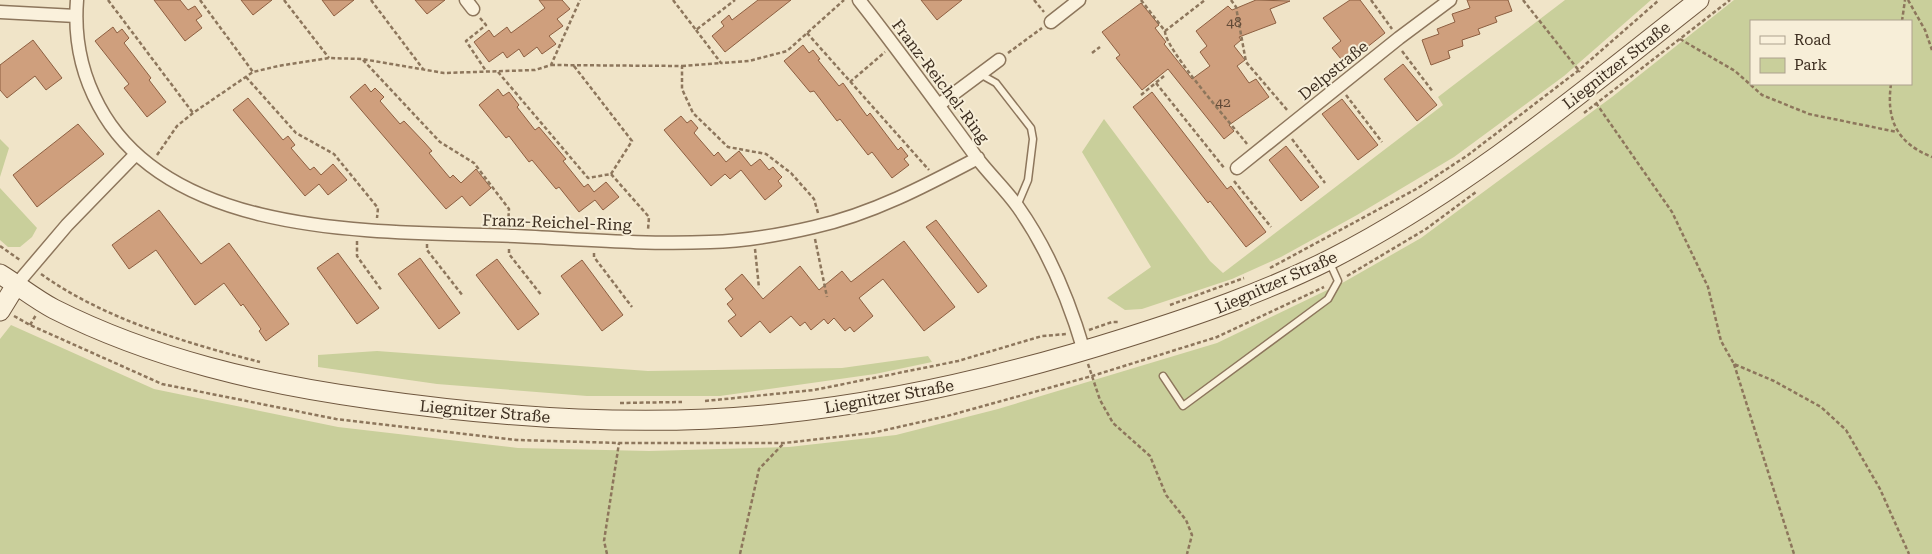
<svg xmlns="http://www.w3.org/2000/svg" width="1932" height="554" font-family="'Roboto Serif',serif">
  <rect width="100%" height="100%" fill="#f0e4c8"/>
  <path fill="#c9cf9b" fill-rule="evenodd" d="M1565,0h86l-87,76 -110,81 -97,58 -76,42 -49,22 -90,30 -17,1 -18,-12 44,-31 -69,-115 22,-33 106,142 13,12 220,-168 -5,-8z
    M1734,0h198v554h-1932v-215l11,-14 143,64 184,38 180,21 131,3 140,-4 107,-12 102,-26 219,-66 127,-61 77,-44 191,-141zM1751,21h160v63h-160z
    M0,139l9,9 -9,29z
    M0,188l37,40 -5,9 -12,10h-12l-8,-7z
    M377,351l271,20 194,-3 86,-12 4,6 -57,12 -155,22h-133l-150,-12 -119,-17v-12z"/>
  <path fill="#cf9f7d" stroke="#8d5f41" d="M154,0h26l8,10 7,-4 7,10 -6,4 6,8 -17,13z
    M241,0h31l-19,15z
    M322,0h32l-20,16z
    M415,0h30l-18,14z
    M539,0h23l8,9 -13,10 6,7 -14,10 7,8 -14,10 -5,-7 -13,10 -5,-8 -12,9 -4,-6 -14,10 -15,-20 15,-12 5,7 13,-10 4,6 34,-25z
    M758,0h33l-66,52 -13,-16 12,-10 -3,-4 8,-7 3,5z
    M921,0h41l-25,20z
    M1256,0l34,1 -20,8 6,14 -37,14 2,3 -7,6 11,14 -8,6 12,17 7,-4 13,18 -40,28 5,6 -10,8 -56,-70 -26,21 -26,-32 4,-3 -18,-23 39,-29 18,22 -4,3 11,14 -2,2 28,35 18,-13 -10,-14 7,-6 -11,-15 32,-25 4,4z
    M1350,0h10l25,33 -33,26 -4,-5 -7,5 -9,-11 9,-7 -18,-23z
    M1467,0h41l4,11 -17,6 2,5 -19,7 2,5 -18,6 1,6 -15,5 2,7 -19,7 -9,-25 17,-6 -2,-5 18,-7 -3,-8 18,-6z
    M113,27l4,6 5,-4 7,9 -5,5 27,35 -2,2 17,22 -19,15 -23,-29 5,-4 -34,-43z
    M33,40l29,38 -16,12 -11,-14 -28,22 -7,-8v-25z
    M803,45l6,8 4,-3 7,9 -2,1 21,26 4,-3 24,33 3,-3 28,37 3,-3 7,9 -4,3 5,6 -17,13 -20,-26 -4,3 -28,-36 -3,2 -23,-30 -4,1 -26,-31z
    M1403,64l34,41 -20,16 -33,-42z
    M365,84l6,8 4,-4 9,9 -4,4 20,23 4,-3 20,21 8,9 -3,2 21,25 3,-3 8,8 15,-14 15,19 -21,18 -8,-10 -16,13 -96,-112z
    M498,89l5,7 6,-4 10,13 -2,2 18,23 4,-3 27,32 -3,2 21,26 4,-3 6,8 12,-10 13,15 -16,13 -8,-10 -16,12 -20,-25 -3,2 -24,-29 -3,2 -20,-26 -3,2 -27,-33z
    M1152,92l75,97 4,-3 35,46 -20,15 -36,-46 -2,2 -75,-96z
    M248,98l35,42 5,-4 7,9 -4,3 19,22 4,-3 7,8 12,-11 14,16 -19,15 -9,-11 -14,12 -72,-86z
    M1342,99l36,46 -20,15 -36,-46z
    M681,116l6,7 4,-3 7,8 -4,5 20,23 4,-4 8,10 13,-11 12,15 9,-7 9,11 4,-3 4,5 5,5 -4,4 4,5 -17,14 -24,-30 -11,9 -5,-5 -14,12 -47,-56z
    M78,124l26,30 -67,53 -24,-32z
    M1286,146l33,41 -18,14 -32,-41z
    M159,210l42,54 28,-21 60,81 -23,17 -7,-10 2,-2 -18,-25 -2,2 -17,-23 -29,22 -39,-55 -27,19 -17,-24z
    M936,220l51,66 -9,7 -52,-66z
    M904,241l51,66 -31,24 -41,-52 -24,19 14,18 -19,16 -4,-5 -5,4 -11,-13 -6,6 -4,-5 -13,11 -6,-8 -5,4 -9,-10 -21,17 -10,-12 -19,16 -13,-16 8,-6 -9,-11 6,-5 -8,-10 17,-15 21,25 37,-33 19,24 23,-19 9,11z
    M338,253l41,55 -22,16 -40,-56z
    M420,258l40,55 -21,16 -41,-55z
    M497,259l42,55 -21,16 -42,-55z
    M582,260l41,55 -21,16 -41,-55z"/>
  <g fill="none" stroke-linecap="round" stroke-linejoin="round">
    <defs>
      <path id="service" d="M980,74l16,9 35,45 2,11 -5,41 -11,26
        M1163,376l20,30 145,-107 10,-18 -9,-20"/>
      <path id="minor" d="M77,0c-3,38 4,73 22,106 72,135 285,125 416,130 65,3 130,9 195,6 34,-1 70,-7 104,-15 58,-13 111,-41 164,-69
        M466,0l7,9
        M859,0c41,52 79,105 118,158 13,17 29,32 41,49 31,44 51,93 66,144
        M0,12l76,4
        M1051,22l28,-22
        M940,104l59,-44
        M1237,168l162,-130 51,-38
        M16,285l51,-60 69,-71"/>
      <path id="secondary" d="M0,274c18,11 35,25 54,35 99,50 208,75 317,90 133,19 270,29 404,15 119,-12 236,-40 350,-76 70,-22 140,-46 206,-79 135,-69 250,-166 368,-259
        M0,311l16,-26"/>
    </defs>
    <use href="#service" stroke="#8d765c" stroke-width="9"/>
    <use href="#minor" stroke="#8d765c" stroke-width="15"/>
    <use href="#secondary" stroke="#6f573f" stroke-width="21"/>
    <path stroke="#8d765c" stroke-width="2.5" stroke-dasharray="4 2.5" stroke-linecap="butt" d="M108,0l85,113
      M200,0l53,72
      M284,0l45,58
      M371,0l52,69
      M673,0l23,30 39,-30
      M1034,0l10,12
      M1141,0l24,31 40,-31
      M1231,0l5,7 10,55 42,49
      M1371,0l21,29
      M1523,0l57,72
      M1908,0l17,30 7,20
      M480,18l6,7 -20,16 20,30
      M1902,21l3,-21
      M696,30l25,33 28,-2 38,-10 57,-51
      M1165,31c-1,17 68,95 82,113
      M807,33l122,137
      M1680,39l55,32 27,24 47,19 88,18
      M1402,51l31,41
      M1008,53l34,-25
      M1092,53l8,-6
      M363,60l77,82 34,21 35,46 -1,15
      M551,65l131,1v23l11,24 35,34 38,7 25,19 23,26 4,14
      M574,66l58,75 -21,33
      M682,66l39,-3
      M498,72l90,106 23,-4 38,43 -1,13
      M246,77l50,56 38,21 44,54 -1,10
      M850,82l35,-30
      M1156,83l69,86
      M1891,84c-5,36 6,59 41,73
      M1141,95l23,-19
      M1346,95l36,47
      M1596,103l76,109 36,75 13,54 13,23 40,17 47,26 25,23 34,59 29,65
      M1584,113l146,-113
      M1292,139l33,44
      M157,155l20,-29 16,-13 60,-41 25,-6 51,-8 33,1 82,14 91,-3 16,-5 29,-65
      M1234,181l37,46
      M815,239l12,58
      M357,241v15l25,35
      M427,244v6l36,46
      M0,246l20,14
      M509,249v5l33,42
      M755,249l4,39
      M594,253v4l38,50
      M1270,268l148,-80 50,-33 111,-85 80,-70
      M41,274c63,45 145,69 219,88
      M1347,276l79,-47 50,-37
      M1170,305l74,-27
      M14,316l16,9 132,59 174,35 181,21 102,3h165l88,-10 75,-17 145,-40 125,-39 107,-50
      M30,325l6,-10
      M1089,330l23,-8h8
      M1088,364l12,36 13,23 37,33 16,39 20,25 6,15 -5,19
      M1734,364l60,190
      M705,401l109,-11 144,-29 84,-25 25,-2
      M620,403l62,-1
      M607,554l-3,-13 15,-98
      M740,554l19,-85 25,-26"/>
    <use href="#service" stroke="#faf1dc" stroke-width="6"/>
    <use href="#minor" stroke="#faf1dc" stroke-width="12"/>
    <use href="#secondary" stroke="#faf1dc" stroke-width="19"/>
  </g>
  <g text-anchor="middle" stroke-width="4" stroke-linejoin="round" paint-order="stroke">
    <g font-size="14" fill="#624a37">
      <text x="1234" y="27">48</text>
      <text x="1223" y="107">42</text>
    </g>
    <g font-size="16" fill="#3d2e20" stroke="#f7eed8">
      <text transform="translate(1616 65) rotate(-38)" y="6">Liegnitzer Straße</text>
      <text transform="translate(1333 70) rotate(-39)" y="6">Delpstraße</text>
      <text transform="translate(941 81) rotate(53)" y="6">Franz-Reichel-Ring</text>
      <text transform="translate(557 222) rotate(2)" y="6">Franz-Reichel-Ring</text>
      <text transform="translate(1276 282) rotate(-24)" y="6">Liegnitzer Straße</text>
      <text transform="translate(889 396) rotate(-10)" y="6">Liegnitzer Straße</text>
      <text transform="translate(485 411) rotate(5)" y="6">Liegnitzer Straße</text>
    </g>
  </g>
  <rect x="1750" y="20" width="162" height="65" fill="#f7eed8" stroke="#ada18e"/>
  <rect x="1760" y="36" width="25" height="8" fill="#faf1dc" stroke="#ada18e"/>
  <text x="1794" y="45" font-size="15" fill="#3d2e20">Road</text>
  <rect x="1760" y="58" width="25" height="15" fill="#c9cf9b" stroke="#ada18e"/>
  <text x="1794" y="70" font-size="15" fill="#3d2e20">Park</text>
</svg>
